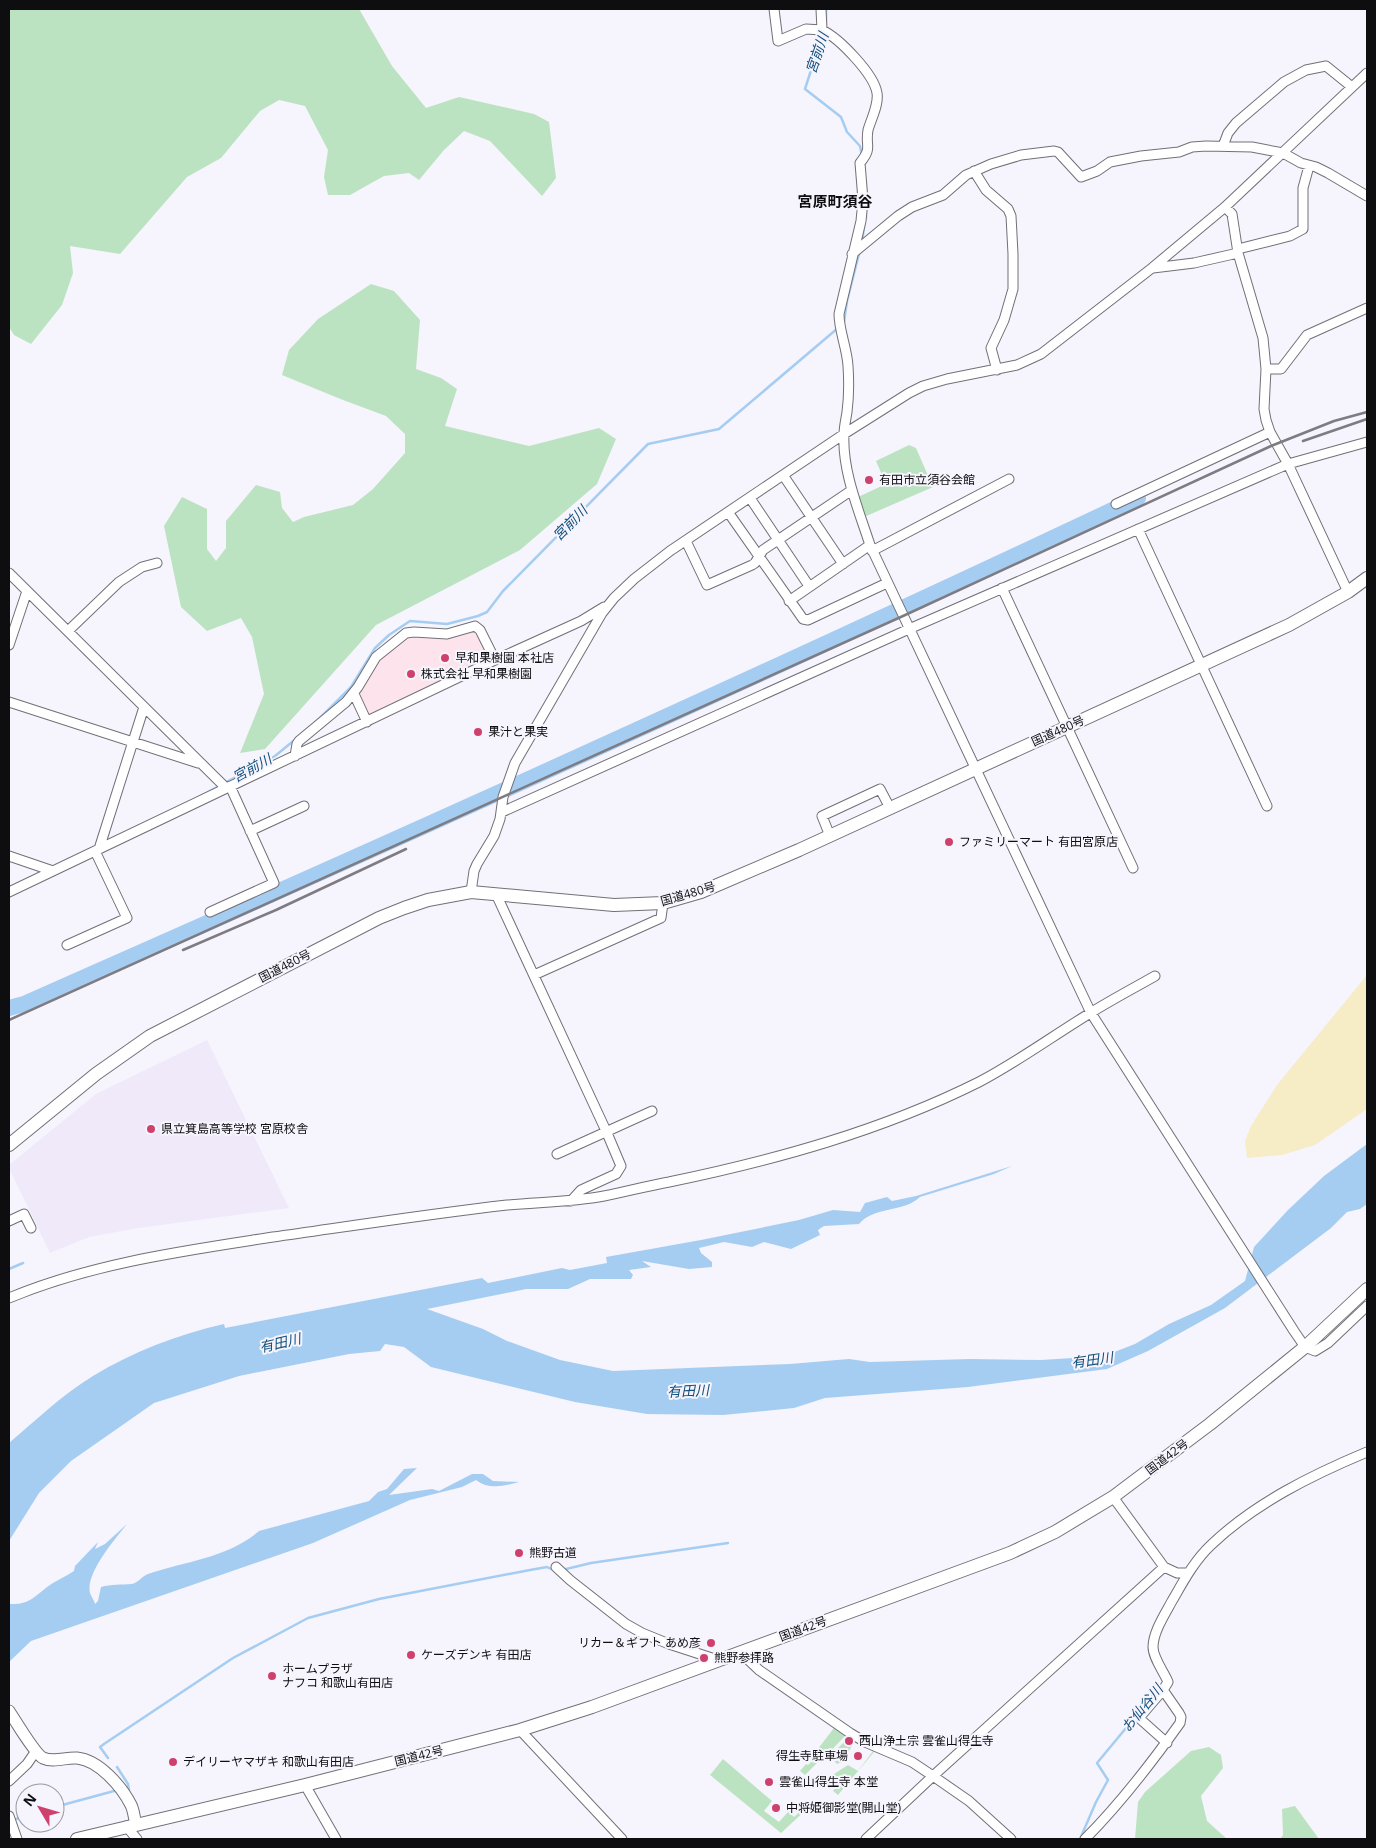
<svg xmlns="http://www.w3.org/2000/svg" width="1376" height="1848" font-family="'Open Sans','Noto Sans JP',sans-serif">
  <rect width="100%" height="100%" fill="#f6f4fc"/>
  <path fill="#fde4ec" d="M475,628l15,28 -122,62 -12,-26 16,-28 33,-27z"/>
  <path fill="#efe9f9" d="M207,1040l82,168 -151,20 -49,9 -39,16 -41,-85v-3l87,-71z"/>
  <path fill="#bce3c1" d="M9,9h350l33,57 34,42 33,-11 75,17 15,8 7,56 -14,18 -52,-55 -26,-10 -20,19 -25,30 -10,-7 -25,3 -34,19h-22l-4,-18 4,-27 -23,-44 -26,-6 -19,11 -39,47 -34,19 -67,77 -50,-8 3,27 -11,32 -31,39 -17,-9 -5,-8z
    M371,284l23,7 26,29 -4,49 25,9 16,11 -12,37 84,20 70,-18 17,11 -19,45 -77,66 -144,75 -111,124 -25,4 24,-59 -12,-57 -11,-19 -34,13 -26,-24 -17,-81 18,-29 25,12v40l9,12 10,-13v-27l30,-36 24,7 2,16 11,14 11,-5 49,-12 20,-16 32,-36v-19l-19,-18 -43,-16 -61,-25 7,-25 29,-31z
    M909,445l7,3 17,39 -69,30 -6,-20 28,-13 -10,-23z
    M834,1728l11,8 -24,25 -4,-3 3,-5 -3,-3z
    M848,1738l7,3 -13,21 -5,2 -7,-8z
    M1209,1747l12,8 2,13 -22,28 6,25 20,18h-92l3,-37 7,-10 46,-41z
    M873,1751l1,1 -36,43 -5,-4 3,-5 -7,-5 5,-7 14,-9 10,6z
    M723,1759l49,42 -8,10 15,11 9,-10 6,5 12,-11 2,2 -27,25 -71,-58z
    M813,1760l4,3 -12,12 -5,-4 6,-7 2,1z
    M1295,1806l24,33h-39l3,-4 -1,-26z"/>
  <path fill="#f6ecc6" d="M1367,975v134l-52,36 -33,10 -35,3 -2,-17 6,-15 26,-41z"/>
  <path fill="#a5cdf2" d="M1367,1144v60l-7,5 -13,3 -16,16 -106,80 -77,43 -41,18 -139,18 -143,11 -31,10 -71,7 -76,-1 -72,-12 -144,-35 -27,-20 -19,-3 -5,7 -31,3 -110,22 -85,27 -83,58 -32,32 -30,48v-98c26,-22 54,-49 84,-67 41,-25 84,-41 131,-52l1,4 257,-50 6,5 74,-15 8,2 37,-7 -1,-6 95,-17 98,-20 34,-10 27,2 5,-9 22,-6 5,4 24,-5 96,-30 -18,8 -74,23c-17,16 -46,9 -61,27l-35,2 -6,4 2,5 -29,14 -27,-7 -12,5 -28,-5 -25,6 2,5 11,9v5l-23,2 -47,-8 9,6 -22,3 4,5 -2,4h-41l-22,10h-42l-99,20 56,20 24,12 53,19 53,11 177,-7 59,-5 21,3 100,-3 71,1 63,-4 31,-12 34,-20 42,-19 34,-24 9,-34 34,-37 36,-34z
    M417,1468l-28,27 43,-6 7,2 33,-17h11l10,7 26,1c-15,4 -30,8 -43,-2l-14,7 -52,13 -97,43 -282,98 -22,21v-58c19,1 24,-6 38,-17 8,-6 18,-10 27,-16l1,-5 23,-24 -3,7 10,-5 22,-20c-12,15 -42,50 -37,69 1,3 4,7 5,11l3,-3 3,-14c11,-3 20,-2 31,-3 6,-1 10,-8 16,-10 38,-13 80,-16 111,-43l110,-30 9,-9 9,-3 17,-20z"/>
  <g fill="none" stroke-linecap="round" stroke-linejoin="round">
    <path stroke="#a5cdf2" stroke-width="2.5" d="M826,9v17
      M823,33l-18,56 36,28 6,15 13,14 2,10
      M866,218v-12
      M862,243l2,-17
      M842,324l2,-2 3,-21 13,-51
      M315,723l36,-36 24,-39 14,-13 21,-14 37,3 31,-8 9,-4 16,-21 145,-147 71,-15 119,-101
      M195,799l80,-43 22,-18
      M9,1269l14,-6
      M562,1570l29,-7 137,-20
      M108,1758l-8,-11 4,-3 129,-86 75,-40 71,-19 151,-29 17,-3 8,4
      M117,1767l11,17 1,6 -2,1
      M55,1807l59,-16
      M13,1820l12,-4
      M1080,1839l16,-37 12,-22 -11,-17 39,-47"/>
    <path stroke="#a5cdf2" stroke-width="16" d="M9,1008l15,-4c373,-164 745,-332 1114,-506"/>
    <defs>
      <path id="minor" d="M774,9l4,32 28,-12 16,1
        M821,9l1,21c17,8 52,44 55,63 2,12 -6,26 -9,37 -3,17 5,17 -8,33l3,37 -2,21 -22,93c0,17 8,34 9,52 1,15 1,31 -1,46 -1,7 -3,15 -3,22 -2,37 15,77 26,111l221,468 203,318 11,16 10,4 13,-8 39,-37
        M1223,146l5,-13 8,-10 48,-41 22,-12 20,-4 26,21
        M974,171l12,19 22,19 3,7 2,38v35l-9,31 -13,28 6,22
        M1225,207l7,7 6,39 25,85 3,31 -2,40 2,11 4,12 18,32 60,128
        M1238,249l52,-13 13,-7v-41l6,-22
        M852,254l46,-38 14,-9 31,-12 23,-20 25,-11 30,-9 33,-4 4,1 23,25 16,-6 13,-9 31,-6 38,-4 13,-5 14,-1 46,1 31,6 18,10 15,4 12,6 39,23
        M1153,268l41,-5 44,-10
        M1266,369h15l26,-34 60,-27
        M783,475l60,89
        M750,498l59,88
        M1116,504l154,-72
        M728,512l75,107 5,1 79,-37
        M1138,529l129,277
        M686,541l21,44 45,-20 3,-2 8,-13 89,-60
        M872,551l137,-72
        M9,573l217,215
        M1002,588l131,280
        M789,601l81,-56
        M68,631l51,-49 23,-15 15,-4
        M9,645l18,-54
        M354,694l13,28
        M9,702l189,61
        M295,756l2,-12 2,-3 47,-39 12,-15 18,-30 30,-24 8,-1 33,2 28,-8 5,4 15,30
        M502,812l407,-183 379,-165 79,-22
        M250,831l54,-25
        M830,836l-8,-20 58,-27 10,19
        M99,849l45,-142
        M9,856l44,15
        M9,892l486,-232 86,-39 23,-14
        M471,892l3,-21 3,-7 17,-28 6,-17 3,-22 12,-34 87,-150 12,-15 20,-19 36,-28 174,-117 65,-41 14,-7 24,-7 70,-14 24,-11 111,-86 73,-61 142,-134
        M496,894l111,239 14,33 -5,8 -35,16 -10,11
        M210,912l64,-29 -44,-97
        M67,945l60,-27 -32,-67
        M534,975l127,-57 2,-15
        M557,1154l95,-43
        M9,1221l15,-7 7,14
        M9,1298c84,-35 174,-47 264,-61 78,-11 156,-23 234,-32 32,-3 65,-3 97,-9 21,-4 43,-10 65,-14 106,-22 212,-51 310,-100 40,-21 75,-47 113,-70 21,-13 42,-24 63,-36
        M1113,1497l51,70 13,6h11
        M556,1567l14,13 56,44 16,9 27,11 49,16
        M740,1652l19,18 91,63 15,9 47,20 21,14 36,25 42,38
        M1163,1690l-24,28 28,25
        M520,1730l102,109
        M9,1781l18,-17 9,-13
        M305,1785l31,54
        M9,1816l8,23
        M126,1826l11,13
        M866,1839l67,-63 231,-209
        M1085,1839c36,-36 65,-74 95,-116l1,-6 -2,-4 -16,-23 5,-8c-4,-10 -15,-24 -15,-35 0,-15 12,-33 19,-46 11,-19 22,-40 39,-56 44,-42 101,-70 156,-93"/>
      <path id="major" d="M9,1711c6,9 26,43 34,47 11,5 23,-1 34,0 22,2 45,29 54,47 3,6 3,13 5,19"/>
      <path id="highway" d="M9,1145l87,-71 54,-38 229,-118 25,-10 24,-8 43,-8 143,13 49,-2 38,-11 98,-42 490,-225 59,-33 19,-14
        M77,1839l228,-54 215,-55 72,-23 418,-154 45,-21 58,-35 97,-73 95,-77 62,-58"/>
    </defs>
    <use href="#minor" stroke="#727077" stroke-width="11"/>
    <use href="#major" stroke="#727077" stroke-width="13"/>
    <use href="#highway" stroke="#727077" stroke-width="14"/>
    <use href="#minor" stroke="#fff" stroke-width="9"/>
    <use href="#major" stroke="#fff" stroke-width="11"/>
    <use href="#highway" stroke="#fff" stroke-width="12"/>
    <path stroke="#7e7c82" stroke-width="2.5" d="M1303,441l64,-22
      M183,950l93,-40 130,-61
      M9,1020l894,-404 368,-170 63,-25 33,-9"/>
  </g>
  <g fill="#cf416d" stroke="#f6f4fc" stroke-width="2">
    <circle cx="869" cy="480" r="5"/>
    <circle cx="445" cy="658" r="5"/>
    <circle cx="411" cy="674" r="5"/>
    <circle cx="478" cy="732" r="5"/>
    <circle cx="949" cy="842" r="5"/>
    <circle cx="151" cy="1129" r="5"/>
    <circle cx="519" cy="1553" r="5"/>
    <circle cx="711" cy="1643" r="5"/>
    <circle cx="411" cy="1655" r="5"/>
    <circle cx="704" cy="1658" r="5"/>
    <circle cx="272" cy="1676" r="5"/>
    <circle cx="849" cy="1741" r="5"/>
    <circle cx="858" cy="1756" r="5"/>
    <circle cx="173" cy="1762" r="5"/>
    <circle cx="769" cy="1782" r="5"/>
    <circle cx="776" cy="1808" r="5"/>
  </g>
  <g text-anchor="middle" stroke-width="4" stroke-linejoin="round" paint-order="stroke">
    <g font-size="12" fill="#0e0d10" stroke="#f6f4fc" text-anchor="start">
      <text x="879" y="484">有田市立須谷会館</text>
      <text x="455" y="662">早和果樹園 本社店</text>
      <text x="421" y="678">株式会社 早和果樹園</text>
      <text x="488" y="736">果汁と果実</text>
      <text x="959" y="846">ファミリーマート 有田宮原店</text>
      <text x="161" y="1133">県立箕島高等学校 宮原校舎</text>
      <text x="529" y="1557">熊野古道</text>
      <text x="701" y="1647" text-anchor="end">リカー＆ギフト あめ彦</text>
      <text x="421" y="1659">ケーズデンキ 有田店</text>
      <text x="714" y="1662">熊野参拝路</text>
      <text x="282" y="1673">ホームプラザ<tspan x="282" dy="14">ナフコ 和歌山有田店</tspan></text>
      <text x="859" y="1745">西山浄土宗 雲雀山得生寺</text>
      <text x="848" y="1760" text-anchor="end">得生寺駐車場</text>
      <text x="183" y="1766">デイリーヤマザキ 和歌山有田店</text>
      <text x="779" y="1786">雲雀山得生寺 本堂</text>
      <text x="786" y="1812">中将姫御影堂(開山堂)</text>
    </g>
    <g font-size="12" fill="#0e0d10" stroke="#f6f4fc">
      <text transform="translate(1058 731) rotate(-24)" y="4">国道480号</text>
      <text transform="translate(688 894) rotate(-16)" y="4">国道480号</text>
      <text transform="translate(285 966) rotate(-27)" y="4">国道480号</text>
      <text transform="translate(1167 1457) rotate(-37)" y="4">国道42号</text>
      <text transform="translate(803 1629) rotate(-20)" y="4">国道42号</text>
      <text transform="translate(419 1756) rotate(-14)" y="4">国道42号</text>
    </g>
    <g font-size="14" font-style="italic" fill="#114f7c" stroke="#f6f4fc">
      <text transform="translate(817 53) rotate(-71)" y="5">宮前川</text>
      <text transform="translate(570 523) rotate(-46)" y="5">宮前川</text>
      <text transform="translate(252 768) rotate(-29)" y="5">宮前川</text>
      <text transform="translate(280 1343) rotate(-13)" y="5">有田川</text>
      <text transform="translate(1092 1360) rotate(-8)" y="5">有田川</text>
      <text transform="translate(688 1391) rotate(-3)" y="5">有田川</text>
      <text transform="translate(1142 1708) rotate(-51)" y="5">お仙谷川</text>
    </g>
    <g font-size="15" font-weight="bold" fill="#0e0d10" stroke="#f6f4fc">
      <text x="835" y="207">宮原町須谷</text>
    </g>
  </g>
  <rect width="1376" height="1848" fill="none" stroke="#0e0d10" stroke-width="20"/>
  <g transform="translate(40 1808) rotate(308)"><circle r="24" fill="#f6f4fc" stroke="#99989e"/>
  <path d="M0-4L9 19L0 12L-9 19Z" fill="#cf416d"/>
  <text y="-8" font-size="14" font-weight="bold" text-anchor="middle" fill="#0e0d10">N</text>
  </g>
</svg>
